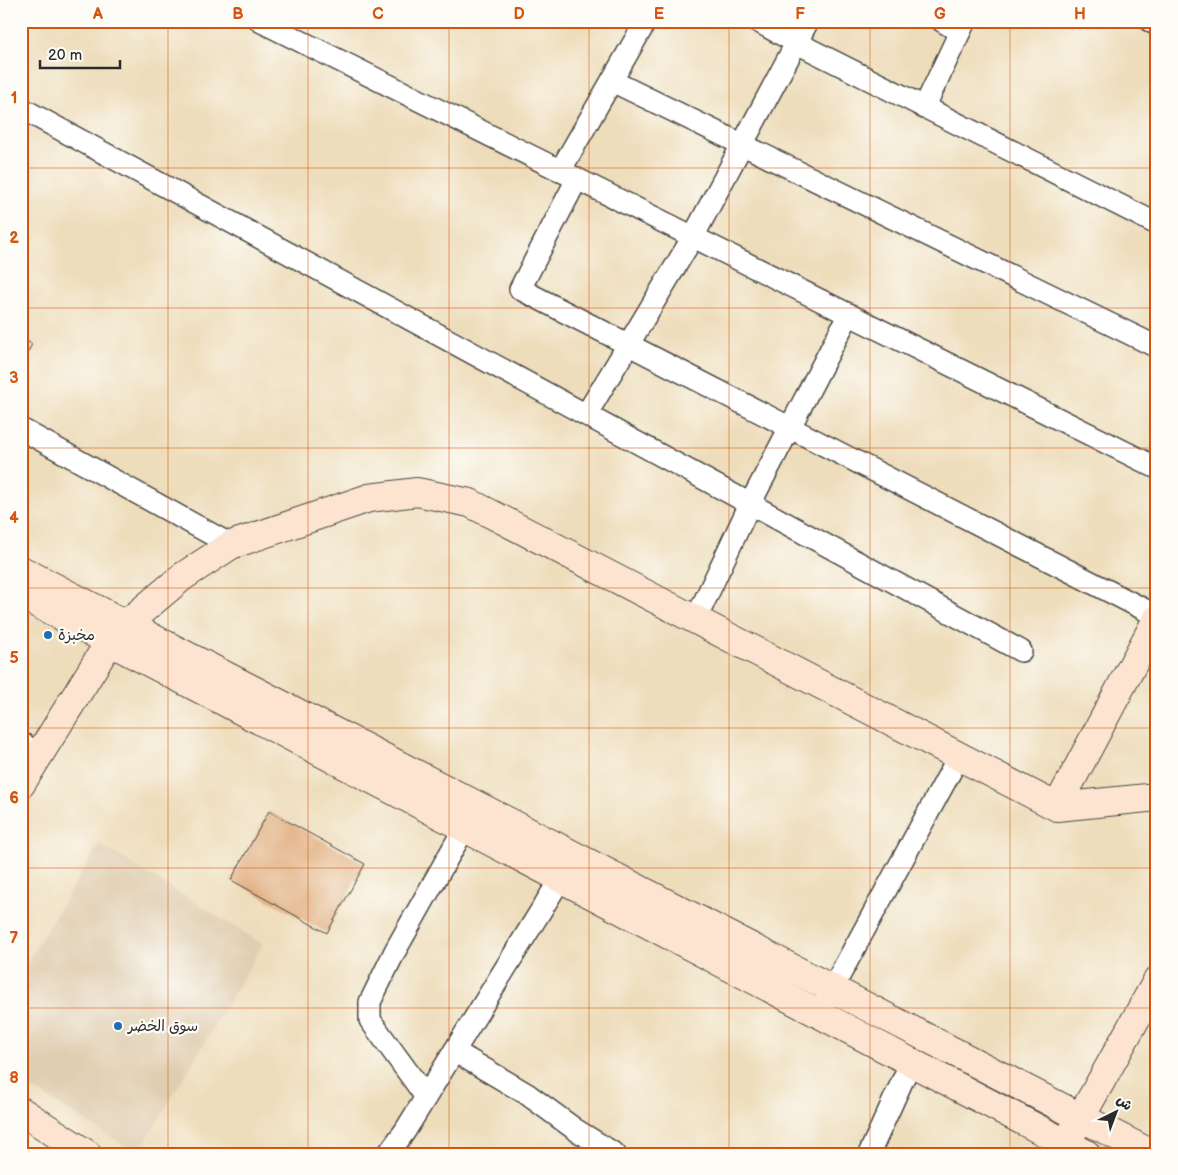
<svg xmlns="http://www.w3.org/2000/svg" width="1178" height="1175" font-family="'Balsamiq Sans','Playpen Sans Arabic',sans-serif">
  <rect width="100%" height="100%" fill="#fdfcf7"/>
  <filter id="ink" filterUnits="userSpaceOnUse"><feTurbulence type="fractalNoise" baseFrequency=".02" numOctaves="2"/><feDisplacementMap in="SourceGraphic" scale="10" xChannelSelector="R" yChannelSelector="G"/><feConvolveMatrix kernelMatrix="1 2 1 2 8 2 1 2 1" color-interpolation-filters="sRGB"/></filter>
  <filter id="wash" filterUnits="userSpaceOnUse"><feTurbulence type="fractalNoise" baseFrequency=".0096" numOctaves="4" result="noise"/><feDisplacementMap in="SourceGraphic" scale="20" xChannelSelector="R" yChannelSelector="G"/><feGaussianBlur stdDeviation="1.12" result="paint"/><feColorMatrix in="noise" values="0 0 0 0 0 0 0 0 0 0 0 0 0 0 0 0 0 1.4 0 .05"/><feComposite in="paint" operator="in"/></filter>
  <g filter="url(#wash)">
    <rect width="100%" height="100%" fill="#edb"/>
    <path fill="#e0ceb1" d="M99,844l164,100 -125,210 -117,-73v-109z"/>
    <g id="blocks">
      <path fill="#e1b082" d="M21,338l11,6 -11,21z
        M269,811l96,53 -38,69 -96,-53z"/>
    </g>
  </g>
  <g filter="url(#ink)">
    <use href="#blocks" fill-opacity="0" stroke="#484641" stroke-width="1"/>
    <g fill="none" stroke-linecap="round" stroke-linejoin="round">
      <defs>
        <path id="street" d="M260,21l897,447
          M757,21l40,22 360,181
          M942,21l18,11
          M1150,21l7,4
          M612,81l545,266
          M21,108l1000,543
          M924,108l41,-87
          M560,171l86,-150
          M577,179l-57,110 637,327
          M586,415l107,-178 115,-216
          M21,429l210,116
          M696,619l54,-115 99,-190
          M21,743l19,11
          M825,1002l134,-246
          M454,1051l73,43 49,36 39,24
          M426,1097l-56,-77v-18l25,-51 70,-124
          M388,1154l17,-23 156,-253
          M869,1154l42,-92"/>
        <path id="secondary" d="M21,570l1131,584
          M21,595l1065,559
          M21,784l89,-143 16,-17 56,-47 49,-32 138,-47 48,-6 53,11 587,304 100,-10
          M1057,807l100,-188
          M21,1111l66,43
          M1072,1133l85,-152"/>
      </defs>
      <use href="#street" stroke="#484641" stroke-width="24"/>
      <use href="#secondary" stroke="#484641" stroke-width="30"/>
      <use href="#street" stroke="#fff" stroke-width="21"/>
      <use href="#secondary" stroke="#fde4d1" stroke-width="28"/>
    </g>
  </g>
  <path fill="none" stroke="#d5540f" stroke-width="1" stroke-opacity="0.55" d="M168,21v1133M308,21v1133M449,21v1133M589,21v1133M729,21v1133M870,21v1133M1010,21v1133M21,168h1136M21,308h1136M21,448h1136M21,588h1136M21,728h1136M21,868h1136M21,1008h1136"/>
  <g fill="#1f6fb2" stroke="#fdfcf7" stroke-width="2">
    <circle cx="48" cy="635" r="5"/>
    <circle cx="118" cy="1026" r="5"/>
  </g>
  <g text-anchor="middle" stroke-width="4.5" stroke-linejoin="round" paint-order="stroke">
    <g font-size="15" fill="#2b2b2b" stroke="#fdfcf7" text-anchor="start">
      <text x="58" y="640">مخبزة</text>
      <text x="128" y="1031">سوق الخضر</text>
    </g>
  </g>
  <rect width="1178" height="1175" fill="none" stroke="#fdfcf7" stroke-width="55"/>
  <g transform="translate(1116 1112) rotate(42)" stroke="#fdfcf7" stroke-width="4" paint-order="stroke">
  <path d="M0-4L9 19L0 12L-9 19Z" fill="#2b2b2b"/>
  <text y="-8" font-size="14" font-weight="bold" text-anchor="middle" fill="#2b2b2b">ش</text>
  </g>
  <path d="M40 60v8h80v-8" fill="none" stroke="#2b2b2b" stroke-width="2.5"/>
  <text x="48" y="60" font-size="15" fill="#2b2b2b" stroke="#fdfcf7" stroke-width="4" paint-order="stroke">20 m</text>
  <rect x="28" y="28" width="1122" height="1120" fill="none" stroke="#d5540f" stroke-width="2"/>
  <g font-size="16" text-anchor="middle" font-weight="bold" fill="#d5540f">
    <text x="98" y="19">A</text>
    <text x="238" y="19">B</text>
    <text x="378" y="19">C</text>
    <text x="519" y="19">D</text>
    <text x="659" y="19">E</text>
    <text x="800" y="19">F</text>
    <text x="940" y="19">G</text>
    <text x="1080" y="19">H</text>
    <text x="14" y="103">1</text>
    <text x="14" y="243">2</text>
    <text x="14" y="383">3</text>
    <text x="14" y="523">4</text>
    <text x="14" y="663">5</text>
    <text x="14" y="803">6</text>
    <text x="14" y="943">7</text>
    <text x="14" y="1083">8</text>
  </g>
</svg>
